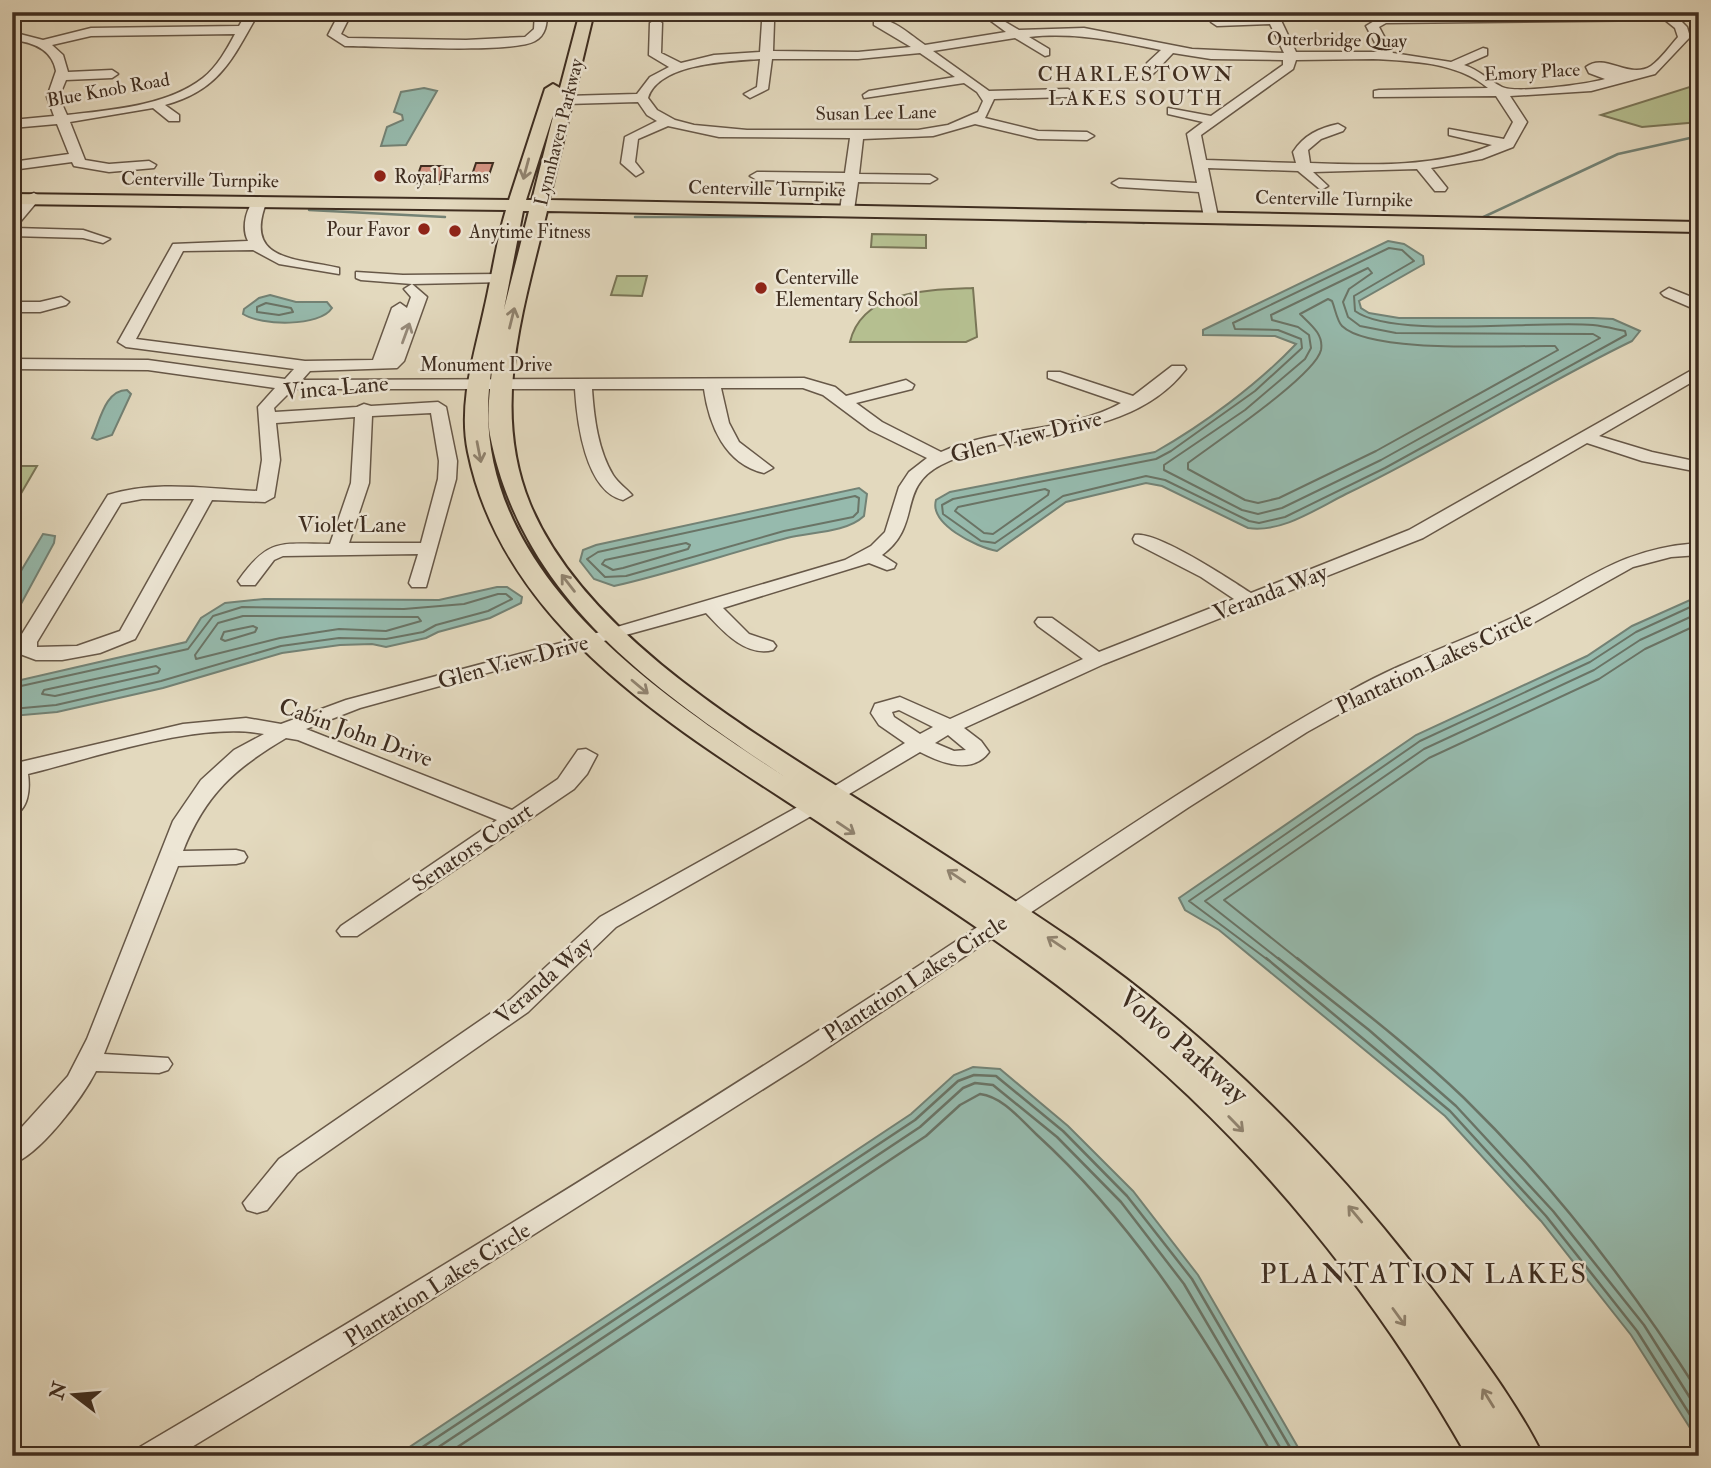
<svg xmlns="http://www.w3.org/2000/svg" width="1711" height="1468" font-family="'IM FELL Double Pica',serif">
  <rect width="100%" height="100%" fill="#e3d9be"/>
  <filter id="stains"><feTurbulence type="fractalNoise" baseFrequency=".00286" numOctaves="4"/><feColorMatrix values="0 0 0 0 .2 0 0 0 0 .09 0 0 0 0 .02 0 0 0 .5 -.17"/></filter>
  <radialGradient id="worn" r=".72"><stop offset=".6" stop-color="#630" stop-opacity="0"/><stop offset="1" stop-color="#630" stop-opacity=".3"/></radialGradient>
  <path fill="#b5bf90" stroke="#7a7658" stroke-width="2" d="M1699,84v38l-57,5 -41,-12z
    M872,234l54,1v13l-55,-1z
    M617,276h30l-5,20 -31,-1z
    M973,288l4,49 -11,5h-116c12,-52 79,-52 123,-54z
    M12,466h25l-25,43z"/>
  <path fill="#96baad" stroke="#738275" stroke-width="2" d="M424,88l13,3 -31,54 -25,1 6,-19 16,-7 -1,-5 -8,-3 7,-20z
    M1388,241l16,3 19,12 1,8 -65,37 2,7 8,5 30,5h194l20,1 27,12 -8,10c-97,47 -188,106 -286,153 -30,15 -64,39 -98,34l-86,-42 -16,-3 -80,19 -69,49c-21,-4 -68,-27 -61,-51l14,-8 205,-40c48,-27 103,-68 141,-108l-21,-8 -72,-1v-5z
    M270,295l26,7h31l5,6c-12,19 -71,18 -89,6l1,-5 15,-11z
    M127,390l4,4 -19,41 -15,5 -5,-2c8,-17 13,-48 35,-48z
    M859,488l8,6 -3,22c-18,17 -54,16 -77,22 -58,15 -115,35 -173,48l-20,-7 -14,-18 3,-11 13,-5z
    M43,534l12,2 -1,7 -33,61 -9,3v-21z
    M497,587h10l15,10 -1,6 -31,15 -52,14 -12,6 -40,9 -14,-3 -32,1 -58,8 -119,35 -106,24 -45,4v-34l174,-40 15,-24 24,-15 39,-4 175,1z
    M1699,596v846l-68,-107 -90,-114 -96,-105 -226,-186 -34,-20 -6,-12 237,-163 171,-79 45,-30z
    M973,1067l27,2 68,57 65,65 65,84 105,181h-907l515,-342 43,-39z"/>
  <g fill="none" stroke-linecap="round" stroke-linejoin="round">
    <path stroke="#6a7466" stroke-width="2" d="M1389,248l13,2 12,11 -60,35 1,15c38,28 184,9 238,14 11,1 22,4 32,6l1,4 -241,133 -100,49 -26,6 -10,-2 -84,-41 -19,-4 -83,20 -68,47 -14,-2 -38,-27 -1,-9 11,-6 203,-40 15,-8 84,-60 47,-43 -1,-9 -23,-9 -43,-1 -2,-6z
      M1368,268l4,5 -23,16 -6,13 5,15 12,9 36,7 197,1 7,4 -219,122 -99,48 -24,6 -16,-4 -78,-40v-5l81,-55 60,-51 6,-11 -2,-13 -11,-8 -26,-7 -1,-5z
      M1328,299l4,2c3,7 5,20 10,25 29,28 169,19 213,20l3,4 -182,101 -97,47 -21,5 -13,-3 -57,-31v-6c25,-19 127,-87 133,-113 3,-16 -11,-26 -21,-36z
      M266,303l25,5 2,4 -14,3 -22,-3v-5z
      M1045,489l4,2 -1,4 -55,39 -9,-1 -29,-22 3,-4z
      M855,496l4,2 -1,14 -5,5 -69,14 -158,45 -21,1 -18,-18 11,-7z
      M686,543l4,2 -2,4 -65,19 -10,2 -11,-6 3,-4z
      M243,616l175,1 3,4 -35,10 -47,-2 -59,9 -84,21 -1,-4 23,-32z
      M253,626l4,2 -2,4 -30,9 -4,-2 3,-7z
      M156,666l4,3 -2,4 -103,23 -13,-2 2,-4z
      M12,688l176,-39 25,-33 29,-9 162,2 60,-5 34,-10h8l6,5 -24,12 -52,14 -13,7 -37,7 -47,-1 -58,8 -120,35 -105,24 -44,4
      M1268,960l-79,-59 231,-160 170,-79 46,-30 63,-29
      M1280,960l-75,-59 219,-152 170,-79 46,-30 59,-27
      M1299,960l-75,-60 205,-142 170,-79 46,-30 54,-25"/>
    <path stroke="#6a7466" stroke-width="2.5" d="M1266,958l184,153 96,105 91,115 62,98
      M1278,958l91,72 87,76 97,105 91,114 55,87
      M1297,958c56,45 115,90 167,140 89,87 169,191 235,295
      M409,1456l506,-336 43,-39 16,-6 22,1 67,55 64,65 65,83 103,177
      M425,1456l495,-329 43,-39 12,-5 18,2 64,52 64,65 63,82 101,172
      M444,1456l482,-320 34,-31 20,-11c23,3 40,25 56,40 101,92 170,204 237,322"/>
    <path stroke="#738275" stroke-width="2.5" d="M135,205l46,2
      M309,210l136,7
      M635,217h186
      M972,218l114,4
      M1477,220l141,-66 81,-18
      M1125,221l19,2
      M1227,224l236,2"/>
  </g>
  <path fill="#d39381" stroke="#3e2d20" stroke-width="2" d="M476,163h17l-7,21h-17z
    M421,166h22l-3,18 -25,-1z"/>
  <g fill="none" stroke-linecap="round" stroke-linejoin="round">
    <defs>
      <path id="minor" d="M247,12h12c-26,46 -39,78 -94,93l14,10v6h-10l-16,-13 -83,14 15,38 24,4 40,-3 7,4 -2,3 -45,4 -35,-6 -2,-4 -60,8v-8l57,-8 -12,-30 -45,4v-8l42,-4 -7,-19 9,-26c-4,-22 -23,-29 -44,-31v-8l31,8 48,-12 148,-2zM235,34c-8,15 -18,33 -32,44 -36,28 -92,32 -136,37l-8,-18 7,-17 46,-2 6,-4 -6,-4 -44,2 -5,-17 -11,-10 39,-9z
        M340,12h12l-11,22 7,4 118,2 59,-3 9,-8 1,-17h12c0,12 -1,23 -12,29 -22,13 -157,5 -190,5l-17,-11z
        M1265,12h12l19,40h84l-14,-26 18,-11 315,-3v8h-19l7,7 3,10 -35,37 -64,17 -81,5 17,26 -14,25 -31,12 -51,9 16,20 -2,3h-10l-18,-22 -104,3 15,14 -7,4 -23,-19 -90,-3 10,49 -7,4 -7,-4 -5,-25 -80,-5 -7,-4 7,-4 78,4 -10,-49 16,-12 -35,-8v-6l43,8 72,-51v-5l-72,-1 -38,-6 -20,21 -6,-4v-7l14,-13c-44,-9 -86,-18 -132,-13l20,12v6l-4,1 -30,-18 -82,13 56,40 79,-2 6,4 -6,4 -74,2 -9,19 53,13 49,1 7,4 -7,4 -49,-1 -63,-15 -42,12 -70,3 -4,35 71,1 7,4 -7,4 -72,-1 -4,28 -7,4 -7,-4 4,-28 -87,-2 -7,-4 7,-4 88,1 5,-35 -131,-1 -51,-11 -30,13 -3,23 8,10 -7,4 -15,-13 4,-26 32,-16 -10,-6 -9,-13 -72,2 -6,-4 6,-4 71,-2 13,-17 19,-10 -20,-12 1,-32 6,-4 6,4 -1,30 20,10 33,-8 46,-3 2,-30 6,-4 6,4 -1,29 85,1 53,-5 -37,-22v-6c18,-2 36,16 51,26l81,-13 -15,-11 6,-4 22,13 65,-2 108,21 92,4 -14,-29 -53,2 -6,-4 6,-4 50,-1zM1665,20l10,8 3,9c-8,9 -17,22 -27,29 -22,14 -46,-14 -65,1l3,6 16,6c-17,5 -89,15 -103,8 -14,-7 -23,-17 -38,-22l23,-10v-6l-4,-1 -32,14 -58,-9 -14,-26 7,-4zM920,53l35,24 -86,14 -6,4 1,3 100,-15 13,9 6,9 -5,11 -30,13 -30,5h-171l-53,-5 -19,-5 -18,-10 -9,-12c11,-35 82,-37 112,-39l-3,28 -13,7 6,4 18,-9 4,-30h86zM1373,59c39,2 84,3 115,29l-109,2 -5,1v6l122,-1 17,26 -9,17 -55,-10v6l43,10c-55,23 -123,20 -182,18l-2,-13 13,-11 22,-8 2,-3 -7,-4c-19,4 -34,11 -45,28l3,11 -90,-3 -5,-25 92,-66 3,-9z
        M34,193l7,4 -26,31 68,2 27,9 -7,4 -20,-5 -71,-2c0,-17 3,-37 22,-43z
        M260,197l7,4c-25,61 30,57 72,67v6l-60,-10 -26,-14 -70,1 -47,88 169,22 68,-1 19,-52 8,-5 7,5 4,-11 -7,-8 8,-5 -51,-4 -5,-2v-6l47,3 97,-1 5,2v6l-93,2 15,13 -23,64 -7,7 -87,3 -8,9 502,-2 31,9 11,9 60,-16 8,5 -2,4 -56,14 26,19 59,30c57,-26 126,-19 180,-49l-73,-25v-6h12l73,24 39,-30h12l2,3c-58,75 -168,57 -245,96 -45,23 -18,60 -59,90l14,9 -2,4 -7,2 -18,-7 -146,45 26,26 24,8 3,4 -3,4c-28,7 -50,-19 -67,-37l-346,95 -54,21 206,81 46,-31 20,-29 8,-1 11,6 -10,19 -13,15 -217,147h-16l-4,-5 4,-5 156,-106 -199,-80 -12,-2c-51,30 -81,57 -103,113l53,-1 8,2 3,5 -3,5 -8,2 -58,2 -74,188 64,4 4,6 -4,6 -9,3 -63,-2c-13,26 -56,84 -84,93v-26l56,-62 19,-37 86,-218 28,-41 33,-30 30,-16c-66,-13 -170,24 -236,40 2,14 1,37 -16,41v-51l171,-40 63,-6 35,6 65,-24 237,-63 262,-77 26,-14 14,-14 14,-45 10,-15 18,-14 -57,-28 -47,-35 -20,-7h-82l8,35 10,19 34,26 -9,5c-39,-9 -55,-48 -60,-84h-112c2,29 6,61 21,86 5,8 13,13 19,20l-9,5c-38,-9 -46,-79 -48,-111h-282l-19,19 1,4 82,-5 7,-3 7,2 67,-4 8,5 11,54 -1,18 -30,108h-14l-3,-4 9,-29 -135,2 -9,4 -19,25h-14l-3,-4c31,-44 43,-37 92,-37l21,-61 4,-66 -79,6 4,37 -6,37 -9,5 -53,-2 -77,139 -35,14 -38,7h-26l-16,-6 -3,-12 91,-147c47,-15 100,-6 149,-4l5,-31 -4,-53 17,-19 -127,-18 -136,-1v-10l136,1 137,19 9,-10 -168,-22 -8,-5 55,-98 75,-3c-7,-13 -2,-39 12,-44zM431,413l8,48 -1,18 -17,64h-72l20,-60 3,-67zM142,499h52l-74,132 -43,15 -40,1v-5l84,-139z
        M1669,288l30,12v11l-35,-15 -3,-3z
        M61,297l8,5 -3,3 -26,7h-28v-10h28z
        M1699,366v12l-100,58 53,16 47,10v10l-57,-11 -55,-18 -164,95 -319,126 -140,64 17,13 8,11c-17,23 -48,11 -69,0l-81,48h-16l-3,-5 85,-52 -26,-18 -8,-12 4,-9 25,-7 50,22 133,-60 -45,-33 -3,-4 3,-4h14l47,34 135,-53 -33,-22 -66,-34 -2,-4 2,-4c21,-5 96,45 116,58l158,-63zM899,710l34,17 -13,7 -26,-17 -2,-5zM948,735l18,15 -12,1 -19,-8z
        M1699,543v12l-28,2 -38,10 -100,56 -145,64 -81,45 -118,75 -383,255 -458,290 -171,104h-41l4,-9c251,-148 499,-300 743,-458 155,-100 305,-208 467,-298 53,-30 111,-49 166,-75 70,-33 100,-67 183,-73z
        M812,799l8,2 3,5 -3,5 -204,116 -88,85 -231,161 -30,37 -10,3 -10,-3 -4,-7 36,-44 231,-159 90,-83z"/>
      <path id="major" d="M580,12h14l-45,188 1150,22v10l-1152,-21c-23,97 -57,196 -17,293 54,130 220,227 335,300 69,44 139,89 208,136 147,102 270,228 376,372 33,46 69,93 94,144h-76c-96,-169 -217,-318 -369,-439 -88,-71 -184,-131 -278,-194 -140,-92 -316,-193 -352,-371 -10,-48 6,-96 16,-142 8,-34 12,-67 22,-100l-494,-6v-10l497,6 36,-111 8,-5 7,4zM555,109l-23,91h-6zM523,211h6l-25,98zM493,360c-2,24 -7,52 -3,75 32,164 165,255 295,342 -142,-93 -330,-221 -292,-417z"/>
    </defs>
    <use href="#minor" stroke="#675848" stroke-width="3"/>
    <use href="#major" stroke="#3e2d20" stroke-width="4"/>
    <use href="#minor" fill="#ede6d5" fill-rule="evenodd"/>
    <use href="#major" fill="#e3d9be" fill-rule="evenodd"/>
  </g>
  <defs><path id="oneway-shaft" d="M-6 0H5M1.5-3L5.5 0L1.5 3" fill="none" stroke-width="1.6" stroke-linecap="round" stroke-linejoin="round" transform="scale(1.75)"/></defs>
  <g stroke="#90836f">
    <use href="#oneway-shaft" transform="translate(526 169) rotate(105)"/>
    <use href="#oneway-shaft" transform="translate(512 318) rotate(-76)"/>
    <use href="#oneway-shaft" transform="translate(479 452) rotate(79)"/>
    <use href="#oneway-shaft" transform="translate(568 583) rotate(-128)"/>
    <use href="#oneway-shaft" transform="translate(640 687) rotate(40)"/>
    <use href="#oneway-shaft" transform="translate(846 828) rotate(34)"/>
    <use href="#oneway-shaft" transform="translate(956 876) rotate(-146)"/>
    <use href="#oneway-shaft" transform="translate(1056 943) rotate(-146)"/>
    <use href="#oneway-shaft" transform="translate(1236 1124) rotate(46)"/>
    <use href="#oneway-shaft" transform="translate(1355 1214) rotate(-130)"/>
    <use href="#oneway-shaft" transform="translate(1399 1317) rotate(54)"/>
    <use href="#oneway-shaft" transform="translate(1488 1398) rotate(-122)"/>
  </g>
  <use stroke="#968a7a" href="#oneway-shaft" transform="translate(406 333) rotate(-70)"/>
  <g fill="#8f2418" stroke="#ede6d5" stroke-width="2.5">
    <circle cx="380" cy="176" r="7"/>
    <circle cx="424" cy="229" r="7"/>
    <circle cx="455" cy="231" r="7"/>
    <circle cx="761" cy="288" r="7"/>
  </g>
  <g text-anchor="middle" stroke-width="5" stroke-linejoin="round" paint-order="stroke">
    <g font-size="19" fill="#3e2d20" stroke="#ede6d5">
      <text transform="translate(1337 39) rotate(1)" y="7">Outerbridge Quay</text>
      <text transform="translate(1532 71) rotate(-3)" y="7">Emory Place</text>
      <text transform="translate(108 89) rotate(-10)" y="7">Blue Knob Road</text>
      <text transform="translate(876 112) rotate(-1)" y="7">Susan Lee Lane</text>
      <text transform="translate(558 132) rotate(-76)" y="7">Lynnhaven Parkway</text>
      <text transform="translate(200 179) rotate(1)" y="7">Centerville Turnpike</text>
      <text transform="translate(767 188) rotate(1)" y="7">Centerville Turnpike</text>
      <text transform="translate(1334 198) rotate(1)" y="7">Centerville Turnpike</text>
      <text x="486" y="371">Monument Drive</text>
    </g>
    <g font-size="19" fill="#3e2d20" stroke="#ede6d5" text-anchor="start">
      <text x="394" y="183">Royal Farms</text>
      <text x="410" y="236" text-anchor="end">Pour Favor</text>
      <text x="469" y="238">Anytime Fitness</text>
      <text x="775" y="284">Centerville<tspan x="775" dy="22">Elementary School</tspan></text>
    </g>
    <g font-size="21" letter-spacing="2" fill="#3e2d20" stroke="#ede6d5">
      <text x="1136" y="81">CHARLESTOWN<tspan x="1136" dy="24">LAKES SOUTH</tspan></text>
    </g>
    <g font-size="23" fill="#3e2d20" stroke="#ede6d5">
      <text transform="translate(336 387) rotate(-5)" y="8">Vinca Lane</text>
      <text transform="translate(1026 436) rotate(-14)" y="8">Glen View Drive</text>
      <text x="352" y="532">Violet Lane</text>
      <text transform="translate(1270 592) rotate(-21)" y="8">Veranda Way</text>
      <text transform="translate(513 661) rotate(-15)" y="8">Glen View Drive</text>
      <text transform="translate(1434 662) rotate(-25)" y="8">Plantation Lakes Circle</text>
      <text transform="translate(356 732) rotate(20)" y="8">Cabin John Drive</text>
      <text transform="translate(472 847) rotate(-34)" y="8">Senators Court</text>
      <text transform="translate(915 978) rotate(-33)" y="8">Plantation Lakes Circle</text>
      <text transform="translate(543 980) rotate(-41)" y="8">Veranda Way</text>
      <text transform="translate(437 1284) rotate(-32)" y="8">Plantation Lakes Circle</text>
    </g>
    <g font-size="28" fill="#3e2d20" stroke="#ede6d5">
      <text transform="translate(1184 1045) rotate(41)" y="10">Volvo Parkway</text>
    </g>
    <g font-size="28" letter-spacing="2" fill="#3e2d20" stroke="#ede6d5">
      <text x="1424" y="1283">PLANTATION LAKES</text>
    </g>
  </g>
  <rect width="1711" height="1468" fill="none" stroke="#e3d9be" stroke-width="42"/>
  <rect x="14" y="14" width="1683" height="1440" fill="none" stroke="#3e2d20" stroke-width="3.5"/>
  <rect x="21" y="21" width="1669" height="1426" fill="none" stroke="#3e2d20" stroke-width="2"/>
  <g transform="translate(74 1395) rotate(286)" stroke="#ede6d5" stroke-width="5" paint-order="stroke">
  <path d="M0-5L12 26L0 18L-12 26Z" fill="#3e2d20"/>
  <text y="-10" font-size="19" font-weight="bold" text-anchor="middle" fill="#3e2d20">N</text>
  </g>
  <rect width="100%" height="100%" filter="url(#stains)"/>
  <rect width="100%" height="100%" fill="url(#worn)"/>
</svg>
